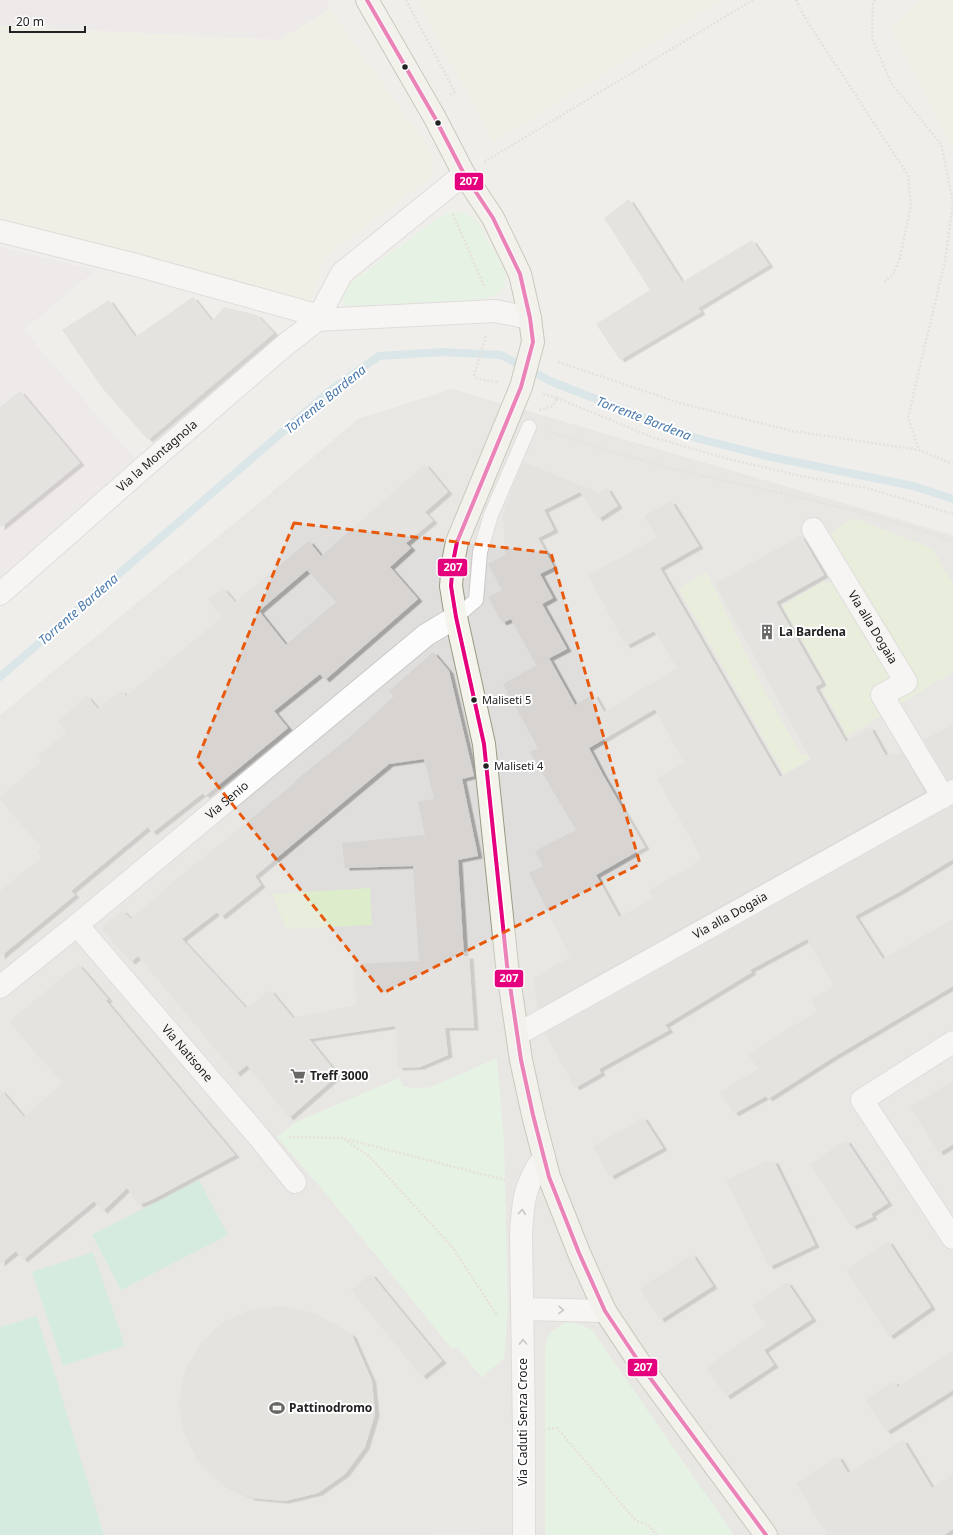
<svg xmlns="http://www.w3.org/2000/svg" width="953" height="1535" font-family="'Noto Sans',sans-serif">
  <defs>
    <filter id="shadow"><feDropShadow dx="4.5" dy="2.5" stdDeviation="0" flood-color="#0004"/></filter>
  </defs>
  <rect width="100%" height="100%" fill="#f0eeeb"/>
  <path fill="#dfdedc" d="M452,389l501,146v1000h-953v-820l253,-207 105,-89z"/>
  <path fill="#ede4e9" d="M0,0h327l3,9 -50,31 -280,-14z
    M0,247l96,23 -72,60 119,138 -143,126z"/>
  <path fill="#efefdf" d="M417,0h306l-230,143z
    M921,0h32v151l-63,-123z
    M330,9l101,142v26l-107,81 -15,55 -309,-91v-196l280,14z"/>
  <path fill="#ddeccb" d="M854,518l79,31 20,35v88l-169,102 -105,-185 27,-17 60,122 36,62 43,-25 -23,-42 5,-5 -45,-78 41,-25 3,3 24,-16 -20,-34z
    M370,888l2,37 -86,4 -14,-35z"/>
  <path fill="#daf5da" d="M452,211l12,2 12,6 29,53c4,20 -11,25 -28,28l-129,6 -5,-4 1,-11 5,-7 88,-65z
    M497,1058l7,82 4,170 -4,48 -22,20 -25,-31 -5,2 -130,-160 -45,-52 19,-15 103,-44 4,8c10,3 18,3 28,1z
    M567,1322l15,3 10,5 142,205h-189v-186c2,-17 7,-18 22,-27z"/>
  <path fill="#b7e6d2" d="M199,1180l29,55 -107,55 -29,-55z
    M93,1252l32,94 -62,20 -31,-94z
    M37,1316l67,219h-104v-208z"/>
  <path fill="#e0dfde" d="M478,1491l1,44h-48z"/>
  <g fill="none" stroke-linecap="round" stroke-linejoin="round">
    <path stroke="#bfdbe3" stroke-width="8" d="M0,677l332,-288 47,-33 64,-4 58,3 49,26 146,57 70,18 147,30 40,13"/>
  </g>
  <path fill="#d7d4d2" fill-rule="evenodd" filter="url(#shadow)" d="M629,199l53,83 70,-42 17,25 -71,43 3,4 -81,48 -24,-36 54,-34 -46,-72z
    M193,297l19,24 12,-14 33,8 17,18 -126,107 -45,-51 -41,-59 47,-30 26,37z
    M20,391l60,72 -80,65v-121z
    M523,462l76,31 8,-5 11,18 -20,13 -18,-27 -36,18 10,20 -16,8 16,29 -14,7 13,24 -11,6 25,45 -31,16 -25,-46 -9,4 -14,-26 14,-7 -14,-26 17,-9 -2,-41 6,-18z
    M425,464l23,28 -23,20 8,9 -27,22 5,5 -21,19 28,32 -93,81 -5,-6 -46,37 14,17 -83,68 -2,-3 -51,40 -4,-6 -77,64 4,4 -75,62v-66l42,-34 -5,-6 4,-4 -41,-47v-3l42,-36 -4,-5 29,-25 -9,-10 29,-25 11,13 23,-19 5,6 96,-79 -14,-17 15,-12 12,14 74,-61 12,15zM307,570l29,32 -50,43 -27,-34z
    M671,501l28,45 -39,22 120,209 31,-17 -96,-176 86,-49 23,40 -48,27 46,81 -7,4 31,55 24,-15 16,29 6,-4 2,4 8,-4 23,40 -387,217 -5,-31 37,-21 -41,-84 14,-7 -8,-15 41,-21 -46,-78 8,-4 -35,-64 46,-26 26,47 19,-11 10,18 73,-44 -23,-37 -28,15 -38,-71 69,-37 -13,-22zM655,709l29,54 -27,16 45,80 -53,32 5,7 -35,19 -23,-42 49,-28 -42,-72 -14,-27z
    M433,652l16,19 25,105 -12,3 16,77 -20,4 6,96h5l5,72h-29l3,27 -28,12 -22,1 -3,-42 -86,13 29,36 -49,43 -42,-53 -11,9 -98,-118 -7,6 -30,-33 21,-19 9,9 49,-43 88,-71 29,-24 -1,-1 55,-44 43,-40 -5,-5zM424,759l10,40 -16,3 7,33 -83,8 3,25 68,-2 6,95 -65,3 2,41 -63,13 -23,-28 -24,18 -64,-69 35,-27 4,5 40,-32 -6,-9 134,-112z
    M953,724v55l-6,1 -23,-40z
    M953,805v54l-56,34 -42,23 28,43 70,-40v67l-121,72 -64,41 -2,-3 -32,18 -14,-22 38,-23 -10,-15 69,-43 -6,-11 23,-14 -27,-47 -57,31 2,2 -87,53 4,5 -70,39 2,4 -26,15 -30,-55z
    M78,964l30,35 -2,2 129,154 -82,44 -14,6 -12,-17 -24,23 -9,-10 -71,59 -7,-9 -16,13v-175l24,28 38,-34 -53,-61z
    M953,1081v63l-14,9 -29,-46z
    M643,1117l20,31 -53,29 -17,-30z
    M846,1140l42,63 -17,11 2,3 -21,10 -42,-63z
    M766,1161h8l41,84 -46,22 -43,-87z
    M888,1241l43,66 -42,30 -43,-67z
    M692,1254l21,32 -53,34 -20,-32z
    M371,1274l71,87 -20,16 -71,-87z
    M787,1282l25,37 -48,31 10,15 -48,32 -20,-30 60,-41 -14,-21z
    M280,1306l31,6 41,23 20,46 3,33 -10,33 -20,27 -27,19 -33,8 -34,-3 -31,-15 -23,-23 -14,-29 -4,-30 6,-30 15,-27 22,-21 28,-13z
    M953,1351v39l-67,42 -21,-33 29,-18 4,6z
    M903,1440l29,48 21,-14v55l-9,6h-117l-31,-52 42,-27 10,17z"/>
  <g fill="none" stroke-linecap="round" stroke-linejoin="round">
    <defs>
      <path id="lane" d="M456,617l20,-17 4,-48 11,-37 38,-88"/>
      <g id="street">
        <path d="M0,231l136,34 173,48 8,7 178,-9 35,7"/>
        <path id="s1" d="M813,529l93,153 -24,13 61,102"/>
        <path id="s2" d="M0,594l143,-126 141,-122 33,-26 25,-47 122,-99"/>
        <path id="s3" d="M77,925l182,212 36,45"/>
        <path id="s4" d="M0,987l77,-62 349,-290 30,-18"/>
        <path id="s5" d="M518,1034l435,-243"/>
        <path d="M953,1042l-91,58 91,138"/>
        <path d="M522,1309l83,2"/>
        <path d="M524,1535v-104l-3,-197c2,-33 3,-49 23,-77"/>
      </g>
      <path id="secondary" d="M367,0l68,118 29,56 29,44 27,56 10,44 3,24 -12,45 -64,155 -4,20 -2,24 5,31 28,127 23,221 14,95 12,55 16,62 30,76 26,58 40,60 121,164"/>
    </defs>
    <use href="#lane" stroke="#c9c8c7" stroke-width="16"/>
    <use href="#street" stroke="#c9c8c7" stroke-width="24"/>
    <use href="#secondary" stroke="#999a82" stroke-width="24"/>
    <path stroke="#dccecd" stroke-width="2.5" stroke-dasharray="2 2" stroke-linecap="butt" d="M406,0l49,92 -6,3
      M796,0l9,18 103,157 3,31 -11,52 -7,17 -9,7
      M875,0l-2,3 -1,35 19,45 50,61 12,58 -8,59 -37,156 11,33
      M484,162l269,-162
      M453,214l32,74
      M486,336l-12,39 4,4 20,3
      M558,362l125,42 110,27 126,19 34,14
      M557,398l95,39 69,20 80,19 66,12 86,26
      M539,410l14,-4 4,-8 -14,-4
      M548,432c41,12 82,26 123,36 94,23 191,40 282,73
      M289,1137l53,1 163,42
      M344,1139l25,17 83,91 45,68
      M548,1429l9,-1 79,93 11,3 10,11"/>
    <use href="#lane" stroke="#fdfcfc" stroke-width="14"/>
    <use href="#street" stroke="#fdfcfc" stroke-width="22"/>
    <use href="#secondary" stroke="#f4f4ed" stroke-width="22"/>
    <defs>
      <path id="bus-1" d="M367,0l68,118 29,56 29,44 27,56 10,44 3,24 -12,45 -64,155 -4,20 -2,24 5,31 28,127 23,221 14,95 12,55 16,62 30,76 26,58 40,60 121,164"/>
    </defs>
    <use href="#bus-1" stroke="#fff" stroke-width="7"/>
    <use href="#bus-1" stroke="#e5007d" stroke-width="4"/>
  </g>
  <defs><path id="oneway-chevron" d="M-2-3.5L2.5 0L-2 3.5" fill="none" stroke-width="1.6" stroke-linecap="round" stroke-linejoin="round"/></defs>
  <g stroke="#9a9a9a">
    <use href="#oneway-chevron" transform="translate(522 1212) rotate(-85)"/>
    <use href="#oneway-chevron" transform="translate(561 1310) rotate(1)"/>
    <use href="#oneway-chevron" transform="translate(523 1342) rotate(-91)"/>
  </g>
  <path d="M0 0H953V1535H0ZM294,523l257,30 89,311 -257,129 -186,-233z" fill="#f0eeeb" fill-opacity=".55" fill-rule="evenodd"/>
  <path fill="none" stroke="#e8590c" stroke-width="3" stroke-dasharray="8 5" stroke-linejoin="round" d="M294,523l257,30 89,311 -257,129 -186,-233z"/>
  <defs>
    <symbol id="building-bare" viewBox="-9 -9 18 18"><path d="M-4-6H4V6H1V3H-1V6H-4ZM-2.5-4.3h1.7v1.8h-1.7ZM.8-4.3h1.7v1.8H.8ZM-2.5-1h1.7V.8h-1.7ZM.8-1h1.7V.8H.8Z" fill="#6a6968" stroke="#fff" stroke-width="2.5" paint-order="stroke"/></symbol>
    <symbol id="supermarket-bare" viewBox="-9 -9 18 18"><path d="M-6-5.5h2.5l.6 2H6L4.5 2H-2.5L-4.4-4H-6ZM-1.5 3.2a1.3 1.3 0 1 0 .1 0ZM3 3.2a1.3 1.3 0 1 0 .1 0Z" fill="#6a6968" stroke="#fff" stroke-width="2.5" paint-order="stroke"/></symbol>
    <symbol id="stadium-bare" viewBox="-9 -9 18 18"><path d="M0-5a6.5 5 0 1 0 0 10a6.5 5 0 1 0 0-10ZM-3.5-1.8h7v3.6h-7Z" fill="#6a6968" stroke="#fff" stroke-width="2.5" paint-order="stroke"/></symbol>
  </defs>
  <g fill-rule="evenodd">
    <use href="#building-bare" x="756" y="621" width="22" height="22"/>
    <use href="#supermarket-bare" x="287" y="1065" width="22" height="22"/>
    <use href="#stadium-bare" x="266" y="1397" width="22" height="22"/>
  </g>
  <g fill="#222" stroke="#fff" stroke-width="1.5">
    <circle cx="405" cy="67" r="3.5"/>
    <circle cx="438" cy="123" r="3.5"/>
    <circle cx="474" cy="700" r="3.5"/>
    <circle cx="486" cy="766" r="3.5"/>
  </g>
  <g text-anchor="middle" stroke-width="4" stroke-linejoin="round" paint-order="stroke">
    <g font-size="11" fill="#222" stroke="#fff" text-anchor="start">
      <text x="482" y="704">Maliseti 5</text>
      <text x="494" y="770">Maliseti 4</text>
    </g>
    <g font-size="12" fill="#222" stroke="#fff">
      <text dy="4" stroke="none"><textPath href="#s2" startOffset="209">Via la Montagnola</textPath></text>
      <text dy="4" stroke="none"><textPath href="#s1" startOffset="115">Via alla Dogaia</textPath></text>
      <text dy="4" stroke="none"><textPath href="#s4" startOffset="294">Via Senio</textPath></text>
      <text dy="4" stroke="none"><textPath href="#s5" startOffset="243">Via alla Dogaia</textPath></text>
      <text dy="4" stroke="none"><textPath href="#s3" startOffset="169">Via Natisone</textPath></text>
      <text transform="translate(523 1422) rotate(-90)" y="4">Via Caduti Senza Croce</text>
    </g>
    <g font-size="12" font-weight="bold" fill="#222" stroke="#fff" text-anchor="start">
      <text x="779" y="636">La Bardena</text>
      <text x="310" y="1080">Treff 3000</text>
      <text x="289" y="1412">Pattinodromo</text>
    </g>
    <g font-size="13" font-style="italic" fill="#4a7aab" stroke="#fff">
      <text transform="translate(325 399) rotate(-39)" y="5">Torrente Bardena</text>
      <text transform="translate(644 418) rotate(21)" y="5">Torrente Bardena</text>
      <text transform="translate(78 609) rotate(-41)" y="5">Torrente Bardena</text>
    </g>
  </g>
  <g stroke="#fff" stroke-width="1.5">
    <rect x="454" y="172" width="30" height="19" rx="4" fill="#e5007d"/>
    <rect x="437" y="558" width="31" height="19" rx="4" fill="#e5007d"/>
    <rect x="494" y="969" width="30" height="19" rx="4" fill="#e5007d"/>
    <rect x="627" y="1358" width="31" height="19" rx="4" fill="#e5007d"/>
  </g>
  <g font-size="11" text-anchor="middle" font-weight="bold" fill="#fff">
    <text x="469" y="185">207</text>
    <text x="453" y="571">207</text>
    <text x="509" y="982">207</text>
    <text x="643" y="1371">207</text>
  </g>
  <path d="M10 26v6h75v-6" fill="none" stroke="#222222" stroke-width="2"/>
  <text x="16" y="26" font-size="12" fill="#222222" stroke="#ffffff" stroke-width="3" paint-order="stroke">20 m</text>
</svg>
